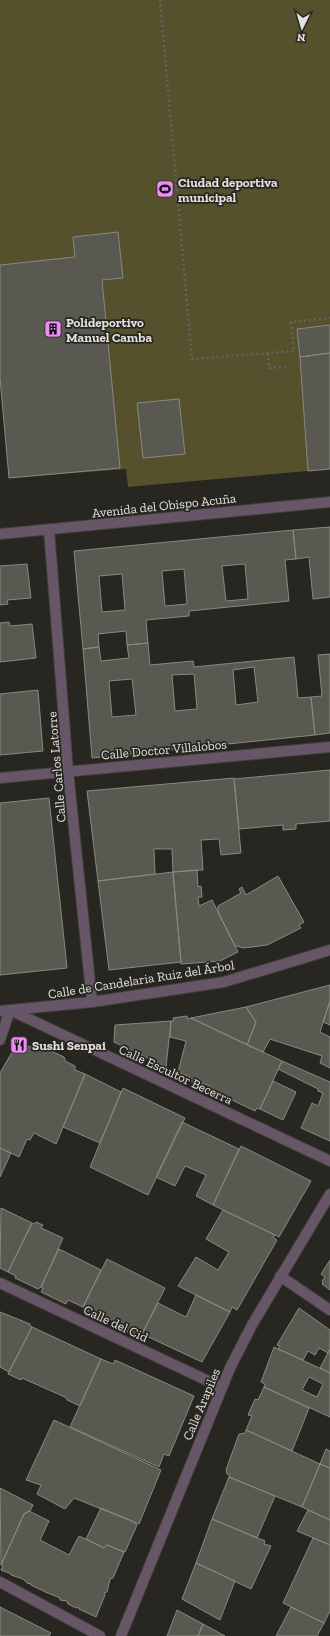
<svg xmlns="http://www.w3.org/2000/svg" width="330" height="1636" font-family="'Zilla Slab',serif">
  <rect width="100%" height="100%" fill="#272620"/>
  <path fill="#55512c" d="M0,0h330v469l-202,18 -2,-18 -117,9 -9,-100z"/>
  <path fill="#595952" stroke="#898981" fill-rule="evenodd" d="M118,232l5,46 -21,2 18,188 -111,10 -9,-100v-113l75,-8 -2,-20z
    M330,325v28l-30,4 -3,-28z
    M330,353v116l-22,2 -8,-114z
    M179,399l6,55 -42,4 -6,-55z
    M330,527v70l-17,2 -4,-42 -13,2 -3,-29z
    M293,530l3,29 -11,1 4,41 -100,10v5l-43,4 2,23 -21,2 -1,-14 -28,3 1,13 -16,2 -9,-98zM245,564l3,35 -22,2 -4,-35zM184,569l3,35 -22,2 -3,-35zM122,574l3,36 -23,2 -3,-36z
    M27,564l4,34 -24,2 1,4 -8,1v-39z
    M9,622l1,4 22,-2 4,34 -36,4v-39z
    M148,643l2,22 43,-4 1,6 100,-10 4,41 13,-1 4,38 -223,23 -9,-109 16,-2 2,14 28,-3 -2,-13zM254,667l4,35 -22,3 -3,-35zM194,674l3,35 -22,2 -3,-36zM132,679l4,36 -24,2 -3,-36z
    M330,654v79l-15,2 -4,-38 11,-1 -4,-41z
    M38,690l5,61 -43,4v-61z
    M330,770v51l-34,3v5l-13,1v-5l-44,4 -5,-50z
    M234,778l7,75 -20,2 -2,-16 -18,1 2,30 -30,2 -1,-23h-18l1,25 -57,7 -11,-90z
    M49,798l18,170 -67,7v-172z
    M197,870l1,17 3,-1 1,11h-4l1,9 13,-6 26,52 -18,9 -39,3 -8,-92z
    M173,872l8,90 -72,8 -11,-89z
    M278,876l26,46 -5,3 2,3 -34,17 -23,3 -9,-2 -17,-34v-6l23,-13 -2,-4 3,-2 4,8z
    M330,985v16l-10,31 10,5v31l-10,-5 2,-7 -52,-17 -7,13 -16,-7 9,-23 -10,-15z
    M330,1001v24l-7,-3z
    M246,1007l10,15 -9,23 -56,-27z
    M187,1016l1,3 3,-1 91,43 -22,48 -3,-1 -2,3 -46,-22 1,-3 -9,-3 -1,2 -12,-5 2,-3 -12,-5 8,-31 -16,-4 1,-16h3l-1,-3z
    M171,1021l-5,46 -52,-25 1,-17z
    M18,1042l12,5 3,-1 10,5 4,-2 17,8 1,4 10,5v4l10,4 -29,70 -22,-11 -4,7 -3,-1 -8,18 -19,-9v-75z
    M282,1061l48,21v59l-29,-13 11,-25 6,3 5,-13 -5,-2v-2l-40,-20z
    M85,1074l36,18 -21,51 -37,-16z
    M273,1081l23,11 -13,28 -23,-11z
    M123,1088l62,30 -37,77 -58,-28z
    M182,1122l57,27 -26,56 -17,-9 10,-21 -21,-9 -10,20 -19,-9z
    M241,1146l70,35 -32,56 -66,-32z
    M0,1148l11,5 -11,24z
    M1,1208l31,15 -24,49 -8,-4z
    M223,1210l52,25 -2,2 4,3 -40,70 -5,-3 -2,5 -52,-26 18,-29 22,13 11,-18 -23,-13z
    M36,1222l7,3 -2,3 22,10 -22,49 -3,2 -23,-11 1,-2 -8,-4 24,-49 2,1z
    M59,1249l42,21 -18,37 -15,-7 -2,4 -25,-12 2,-4 -2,-1z
    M107,1259l58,29 -23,46 -3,-2 -1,5 -23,-11 2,-4 -8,-3 -2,4 -24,-11 2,-4 -2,-1z
    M330,1260v30l-8,-6 1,-2 -1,-1 3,-4 -4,-3z
    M196,1295l34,17 -28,50 -60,-28 16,-31 28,14z
    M299,1308l31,22v19l-2,4 -9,-5 -4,7 -7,-4 -5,9 -25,-11 2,-3 -3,-1z
    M0,1312l30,12v2l2,1 -23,45 -9,-5z
    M32,1327l69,32 -21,47 -13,-6v-2l-45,-20 -1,2 -13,-6z
    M274,1347l56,26v44l-66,-30 1,-3 -4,-2zM309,1377l14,7 -6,13 -15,-7z
    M330,1349v24l-10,-5z
    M101,1359l12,5 2,-4 79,36 -25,60 -5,-2 -5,13 -89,-40z
    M264,1387l45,21 -17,43 -46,-21 6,-14 -4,-1 7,-16 3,1z
    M54,1420l107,50 -22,54 -65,-26 -9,11 -28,-15 4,-9 -15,-5z
    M246,1430l74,34 -18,43 -73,-30 1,-2 -3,-1 -1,-4 13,-36 6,-1z
    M326,1449l4,2v17l-10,-4z
    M320,1464l10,4v52l-28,-13z
    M229,1477l46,19 -18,42 -45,-19z
    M0,1488l33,17 -3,6 -6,3 -23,51z
    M101,1508l31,13 5,4 -12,27 -18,-7 -3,3 -18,-9z
    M308,1510l22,10v25l-33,-14z
    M29,1511l20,10 -9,19 29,15 10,-19 25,12 3,-3 17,7 -11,26 -3,1 -3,13 -3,1 1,2 -9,22 -17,-8 -1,-2 -2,1 -8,-4 -1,-3 -7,-1v-2l-17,-7 -1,-2 -1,1 -10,-5 -1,-2 -2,1 -5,-5 -12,-4 -1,-2h-1l-8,-3 2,-4 -2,-1 23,-51z
    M212,1519l53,22 -1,3 7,2 -20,43 -55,-26z
    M313,1538l17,7v66l-6,12 -41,-20z
    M196,1563l39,18 -15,39 -38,-21z
    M0,1607l51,26 -2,3h-49z
    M291,1607l33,16 -7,13h-41z
    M177,1610l26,14 -5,12h-31z
    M203,1624l22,12h-27z"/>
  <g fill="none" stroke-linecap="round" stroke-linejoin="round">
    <defs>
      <path id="minor" d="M49,529l19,242 24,231
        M0,534l330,-32
        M0,778l330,-31
        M0,1011l92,-9 132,-20 106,-32
        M0,1040l10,-30 320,151
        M280,1276l50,34
        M0,1283l221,104
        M0,1582l100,54
        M121,1636l109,-268 22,-43 78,-131"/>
    </defs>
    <use href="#minor" stroke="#41403b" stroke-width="12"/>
    <path stroke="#65645e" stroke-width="2.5" stroke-dasharray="2 3" stroke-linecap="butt" d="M160,0l32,359 102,-8 -3,-29 39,-4
      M268,353l1,15 16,-1"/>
    <use href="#minor" stroke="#675668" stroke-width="10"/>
  </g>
  <defs>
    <symbol id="stadium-square" viewBox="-11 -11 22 22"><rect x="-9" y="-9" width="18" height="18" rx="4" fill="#ef8bf7" stroke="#272620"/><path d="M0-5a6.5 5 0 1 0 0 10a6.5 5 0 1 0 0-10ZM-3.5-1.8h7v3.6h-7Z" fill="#111"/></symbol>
    <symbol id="building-square" viewBox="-11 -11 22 22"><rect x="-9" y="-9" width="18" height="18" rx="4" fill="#ef8bf7" stroke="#272620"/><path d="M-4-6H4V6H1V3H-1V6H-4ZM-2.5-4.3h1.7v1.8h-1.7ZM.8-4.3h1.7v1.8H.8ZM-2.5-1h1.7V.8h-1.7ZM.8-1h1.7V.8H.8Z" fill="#111"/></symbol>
    <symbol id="restaurant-square" viewBox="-11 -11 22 22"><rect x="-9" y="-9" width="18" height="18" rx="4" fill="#ef8bf7" stroke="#272620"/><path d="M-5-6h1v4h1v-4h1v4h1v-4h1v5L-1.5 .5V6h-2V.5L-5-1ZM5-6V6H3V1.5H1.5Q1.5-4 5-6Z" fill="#111"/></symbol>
  </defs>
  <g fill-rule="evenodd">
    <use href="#stadium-square" x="155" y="179" width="20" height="20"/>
    <use href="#building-square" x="43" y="319" width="20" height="20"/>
    <use href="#restaurant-square" x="9" y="1035" width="20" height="20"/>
  </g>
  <g text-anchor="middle" stroke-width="3.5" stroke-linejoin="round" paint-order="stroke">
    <g font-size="13" font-weight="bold" fill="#e3e2de" stroke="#272620" text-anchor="start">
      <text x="178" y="187">Ciudad deportiva<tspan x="178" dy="15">municipal</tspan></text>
      <text x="66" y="327">Polideportivo<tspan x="66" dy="15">Manuel Camba</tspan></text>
      <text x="32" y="1050">Sushi Senpai</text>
    </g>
    <g font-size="13" fill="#e3e2de" stroke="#272620">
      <text transform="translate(164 505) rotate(-6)" y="5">Avenida del Obispo Acuña</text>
      <text transform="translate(164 749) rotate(-5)" y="5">Calle Doctor Villalobos</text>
      <text transform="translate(56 767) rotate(-95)" y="5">Calle Carlos Latorre</text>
      <text transform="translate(141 979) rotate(-9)" y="5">Calle de Candelaria Ruiz del Árbol</text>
      <text transform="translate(176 1074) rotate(25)" y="5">Calle Escultor Becerra</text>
      <text transform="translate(116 1323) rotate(25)" y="5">Calle del Cid</text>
      <text transform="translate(201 1404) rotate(-67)" y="5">Calle Arapiles</text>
    </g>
  </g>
  <g transform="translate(302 28) rotate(185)" stroke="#272620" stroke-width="3" paint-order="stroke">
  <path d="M0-3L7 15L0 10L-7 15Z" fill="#e3e2de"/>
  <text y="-6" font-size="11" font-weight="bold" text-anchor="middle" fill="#e3e2de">N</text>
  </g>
</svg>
